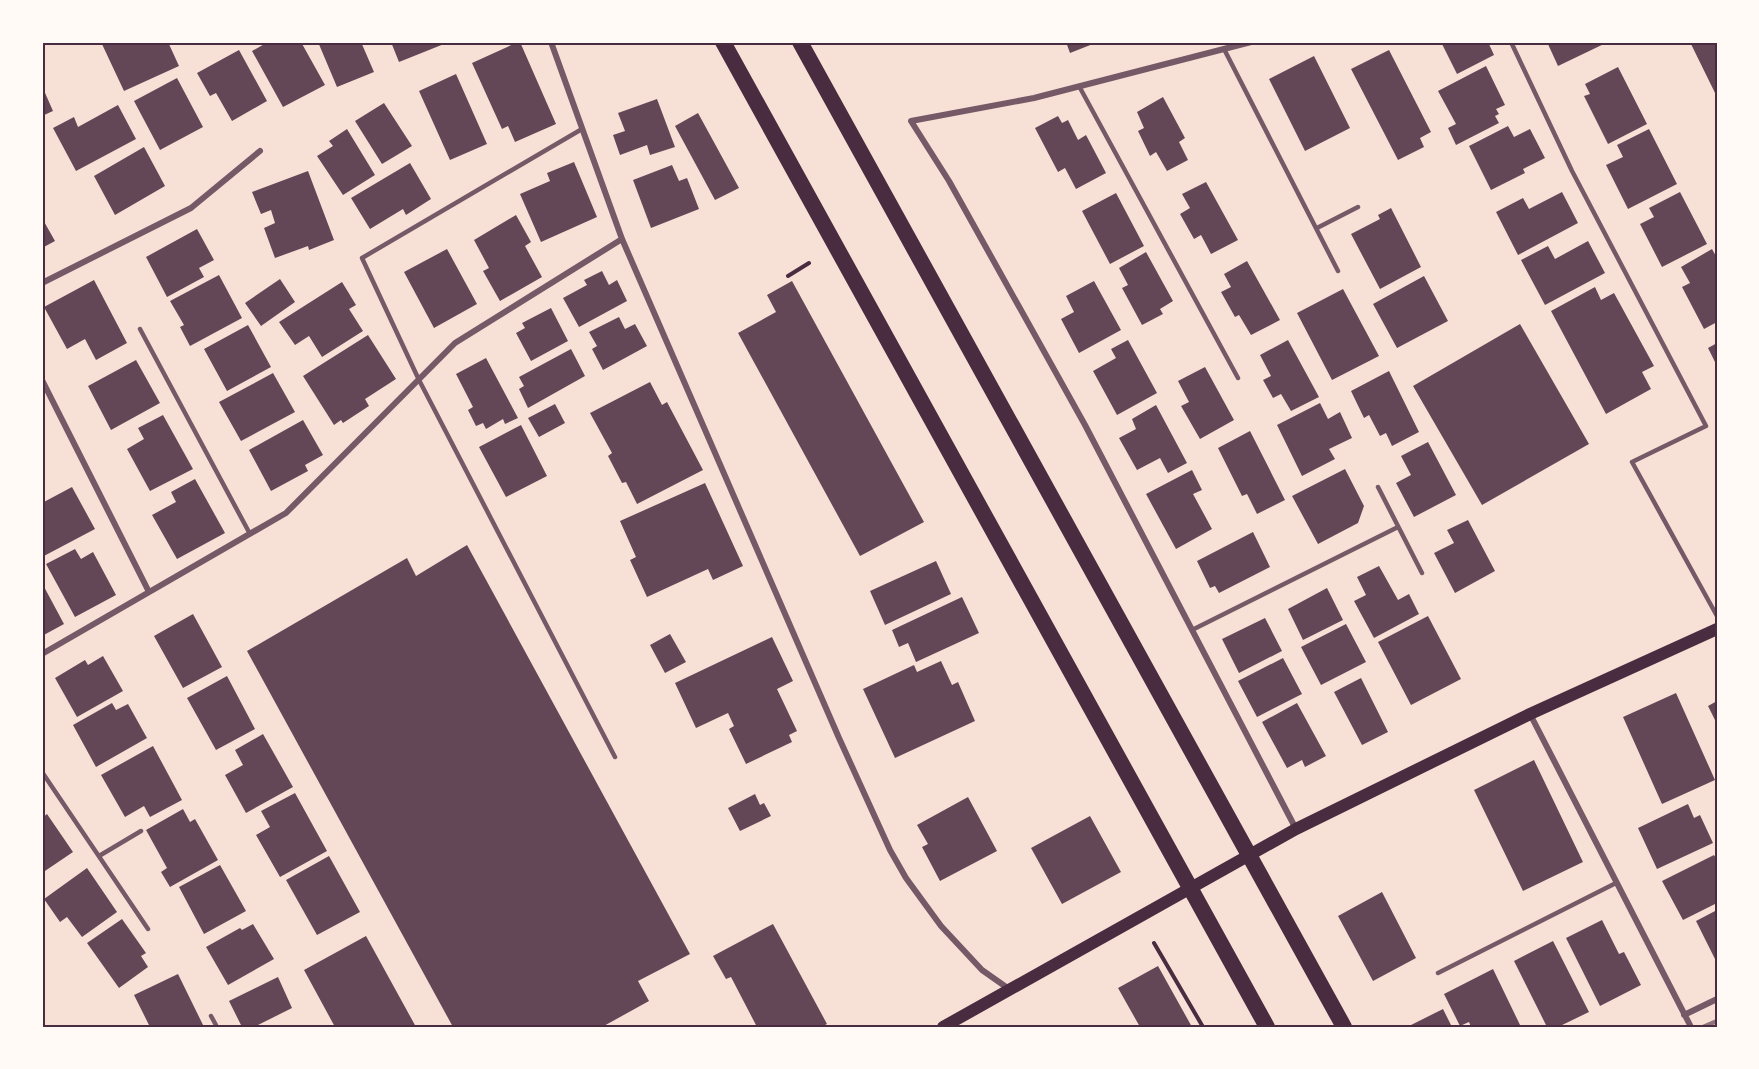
<svg xmlns="http://www.w3.org/2000/svg" width="1759" height="1069" font-family="Roboto,sans-serif">
  <rect width="100%" height="100%" fill="#f7e1d7"/>
  <path fill="#644757" d="M101,42h67l11,24 -55,25z
    M268,42h33l24,43 -42,22 -31,-56z
    M318,42h43l13,30 -37,15z
    M391,42h58l-50,20z
    M518,42h2l36,82 -41,18 -7,-16 -6,3 -30,-66z
    M1066,42h32l-28,11z
    M1441,42h47l6,13 -37,19z
    M1547,42h61l-50,24z
    M1690,42h27v55z
    M239,50l28,51 -35,20 -16,-28 -6,3 -13,-23z
    M1389,50l42,82 -11,6 4,9 -26,13 -47,-91z
    M1314,56l36,72 -45,23 -36,-72z
    M1486,66l19,39 -9,4 3,5 -4,2 4,7 -43,22 -8,-17 8,-4 -18,-33z
    M1618,67l29,57 -39,20 -24,-48 6,-2 -5,-10z
    M456,74l31,70 -37,16 -31,-69z
    M177,78l26,49 -43,23 -26,-49z
    M42,86l11,25 -11,5z
    M1163,97l22,41 -6,4 9,18 -21,11 -11,-19 -6,4 -12,-25 6,-3 -7,-16z
    M657,99l18,48 -25,8 -3,-10 -27,10 -7,-20 12,-4 -7,-18z
    M384,103l28,43 -30,18 -27,-43z
    M118,105l18,34 -60,32 -23,-43 21,-11 4,10z
    M698,113l41,75 -24,12 -40,-74z
    M1058,116l4,7 6,-3 10,20 8,-5 20,38 -30,16 -11,-21 -7,4 -23,-44z
    M1508,126l6,11 16,-8 15,29 -22,11 2,4 -34,17 -22,-44z
    M347,129l28,46 -32,20 -26,-39 16,-10 -4,-5z
    M1649,129l28,55 -49,25 -22,-44 17,-8 -6,-12z
    M144,147l21,39 -50,29 -21,-39z
    M574,162l23,55 -56,25 -21,-48 30,-13 -3,-8z
    M410,163l21,36 -25,16 -3,-6 -33,20 -19,-31z
    M672,165l7,16 8,-3 12,31 -48,19 -18,-48z
    M308,171l26,69 -25,10 -1,-4 -33,12 -11,-30 11,-5 -4,-13 -10,4 -9,-22z
    M1206,182l32,58 -27,14 -10,-19 -7,4 -14,-25 10,-6 -8,-14z
    M1562,192l16,31 -60,32 -22,-43 27,-14 6,11z
    M1680,192l27,52 -45,23 -22,-43 14,-7 -5,-9z
    M1116,193l28,53 -34,18 -28,-53z
    M1391,208l30,59 -41,22 -29,-55 29,-15 -2,-4z
    M516,215l15,27 -6,4 17,31 -42,24 -17,-30 6,-3 -15,-28z
    M42,218l13,23 -13,7z
    M197,229l17,31 -15,8 5,9 -37,20 -21,-40z
    M1588,241l17,32 -60,32 -24,-45 27,-14 7,13z
    M447,249l30,55 -43,24 -30,-56z
    M1712,249l5,9v64l-13,7 -22,-42 8,-4 -9,-16z
    M1146,252l27,49 -13,8 3,5 -21,11 -20,-37 6,-3 -9,-17z
    M1247,261l33,59 -29,15 -12,-20 -4,2 -14,-25 10,-5 -7,-13z
    M602,271l7,14 8,-5 10,21 -48,26 -16,-29 24,-13 -3,-5z
    M219,275l23,43 -52,28 -10,-19 4,-2 -14,-24z
    M1424,276l24,45 -51,27 -24,-44z
    M280,279l15,23 -34,24 -16,-23z
    M94,280l33,63 -31,17 -11,-21 -18,10 -23,-42z
    M792,281l132,241 -64,34 -122,-223 38,-21 -9,-17z
    M1094,281l27,49 -42,23 -18,-34 13,-7 -8,-16z
    M342,282l14,23 -7,4 14,22 -41,26 -13,-21 -14,9 -16,-23z
    M1595,287l6,13 13,-7 40,73 -12,6 9,17 -45,25 -55,-103z
    M1343,289l36,67 -47,24 -35,-67z
    M551,308l17,33 -37,20 -15,-28 9,-5 -3,-5z
    M619,317l6,12 10,-5 12,22 -44,24 -11,-21 5,-3 -8,-14z
    M1520,324l69,120 -107,61 -69,-119z
    M248,325l23,42 -44,24 -23,-42z
    M368,335l28,44 -31,20 4,7 -26,17 -2,-3 -7,5 -31,-49z
    M1128,340l29,53 -40,22 -24,-44 23,-13 -5,-9z
    M1288,340l31,57 -28,14 -10,-17 -8,4 -10,-18 8,-4 -11,-21z
    M1717,343v23l-9,-18z
    M571,349l14,27 -57,32 -9,-19 5,-3 -5,-9z
    M486,358l32,60 -13,6 -2,-5 -17,10 -3,-6 -7,3 -8,-16 5,-3 -17,-33z
    M136,360l24,43 -49,27 -23,-44z
    M1205,367l29,53 -34,19 -19,-33 8,-4 -11,-21z
    M1389,371l30,61 -27,14 -6,-13 -6,3 -11,-21 -5,3 -13,-27z
    M273,373l22,39 -54,29 -22,-39z
    M650,382l12,23 5,-3 36,68 -66,34 -11,-22 -4,1 -14,-27 4,-3 -22,-40z
    M1320,403l8,16 12,-7 12,26 -23,11 6,10 -33,17 -25,-51z
    M555,404l10,19 -26,14 -11,-19z
    M1156,405l31,58 -19,10 -8,-15 -23,12 -18,-32 17,-9 -4,-10z
    M163,415l30,54 -43,22 -23,-42 17,-10 -6,-11z
    M303,420l20,35 -18,10 3,6 -37,20 -22,-41z
    M521,425l26,51 -41,21 -27,-50z
    M1250,431l35,69 -28,14 -10,-20 -5,2 -24,-48z
    M1428,442l28,53 -42,22 -18,-34 15,-8 -10,-19z
    M1345,469l19,37 -6,17 -40,21 -26,-48z
    M1192,470l10,20 -9,4 19,35 -36,20 -30,-55z
    M195,479l30,54 -48,26 -25,-44 24,-13 -5,-10z
    M705,483l38,83 -30,14 -5,-11 -61,28 -17,-37 6,-3 -16,-36z
    M72,487l23,42 -53,28v-54z
    M1468,520l27,51 -40,22 -21,-40 20,-10 -7,-13z
    M1253,532l17,35 -51,26 -4,-7 -5,2 -13,-27z
    M467,545l223,409 -52,27 11,20 -47,26h-149l-206,-376 160,-93 9,18z
    M75,549l6,10 12,-7 23,43 -41,22 -29,-53z
    M936,561l15,33 -66,31 -15,-34z
    M1379,566l19,34 11,-6 10,20 -45,24 -20,-37 12,-6 -9,-18z
    M42,583l22,41 -22,12z
    M1327,588l16,32 -40,20 -15,-31z
    M962,597l17,36 -63,29 -8,-19 -9,4 -7,-17z
    M193,614l29,53 -39,21 -29,-52z
    M1428,616l33,63 -50,26 -33,-63z
    M1265,618l17,33 -43,22 -17,-34z
    M1346,624l20,38 -45,23 -20,-38z
    M670,634l16,28 -21,11 -15,-28z
    M772,637l21,44 -16,8 20,42 -8,4 3,7 -46,22 -17,-35 5,-3 -6,-13 -32,15 -21,-45z
    M103,656l20,35 -46,26 -22,-39 30,-18 3,5z
    M1283,658l19,36 -45,23 -19,-36z
    M941,661l11,24 6,-3 17,39 -80,37 -32,-69 51,-24 3,7z
    M227,676l28,53 -39,21 -29,-52z
    M1361,678l27,54 -26,13 -28,-53z
    M1676,693l39,87 -53,24 -39,-87z
    M1717,701v23l-9,-18z
    M112,703l4,7 12,-6 19,34 -51,29 -23,-42z
    M1297,703l29,53 -21,11 -3,-7 -15,8 -25,-46z
    M263,734l30,53 -47,26 -21,-38 18,-10 -8,-15z
    M153,746l29,54 -32,17 -6,-11 -19,11 -24,-42z
    M1534,760l49,102 -60,29 -49,-101z
    M295,793l32,58 -47,26 -24,-42 14,-8 -9,-16z
    M755,794l5,11 4,-2 7,13 -31,15 -12,-23z
    M968,797l29,54 -57,30 -18,-34 6,-3 -11,-19z
    M1688,804l6,14 6,-3 13,28 -56,26 -19,-41z
    M183,809l7,13 5,-3 23,41 -48,27 -9,-15 6,-4 -21,-38z
    M47,814l26,38 -31,21v-55z
    M1090,816l31,56 -59,32 -31,-56z
    M1714,855l3,5v43l-34,17 -21,-39z
    M329,856l31,56 -43,23 -31,-55z
    M220,865l26,46 -42,23 -25,-47z
    M87,868l30,44 -35,25 -15,-20 -7,5 -16,-23z
    M1382,892l34,66 -43,23 -35,-65z
    M1717,910v53l-21,-42z
    M122,919l24,34 -5,3 7,11 -29,21 -32,-45z
    M1602,920l17,34 5,-2 17,33 -41,21 -34,-68z
    M253,924l21,35 -46,26 -22,-38 34,-19 2,2z
    M773,924l54,100 -6,3h-64l-26,-50 -5,2 -13,-23z
    M366,936l50,91h-81l-31,-57z
    M1553,941l36,71 -31,15h-11l-33,-66z
    M1158,966l34,61h-52l-22,-39z
    M1493,969l28,58h-50l-2,-5 -9,4 -16,-32z
    M178,974l26,53h-54l-16,-32z
    M278,977l14,31 -38,19h-12l-13,-26z
    M1443,1009l9,18h-45z"/>
  <g fill="none" stroke-linecap="round" stroke-linejoin="round">
    <path stroke="#4a2c40" stroke-width="4" d="M788,276l21,-13
      M1154,943l49,84"/>
    <path stroke="#755966" stroke-width="4.5" d="M1511,42l61,129 134,255 -74,36 85,154
      M1224,49l114,222
      M1079,86l159,292
      M582,129l-220,129 57,122 196,377
      M1317,228l41,-21
      M140,329l110,205
      M1378,487l44,86
      M1192,630l206,-103
      M42,772l106,157
      M99,856l42,-25
      M1438,973l178,-90
      M211,1016l6,11"/>
    <path stroke="#755966" stroke-width="6" d="M551,42l71,197 217,499 51,112 16,28 35,48 41,44 27,19
      M1251,42l-217,56 -123,23 38,60 136,244 211,404
      M42,283l149,-75 69,-57
      M42,380l107,212
      M42,654l244,-141 169,-170 167,-104
      M1530,714l161,313
      M1684,1015l33,-16"/>
    <path stroke="#4a2c40" stroke-width="12" d="M943,1027l353,-198 234,-115 187,-85"/>
    <path stroke="#4a2c40" stroke-width="16" d="M723,42l544,985
      M800,42l544,985"/>
    <path stroke="#8f747c" stroke-width="4.5" d="M1703,1027l14,-6"/>
  </g>
  <rect width="1759" height="1069" fill="none" stroke="#fffaf5" stroke-width="87"/>
  <rect x="44" y="44" width="1672" height="982" fill="none" stroke="#4a2c40" stroke-width="2"/>
</svg>
